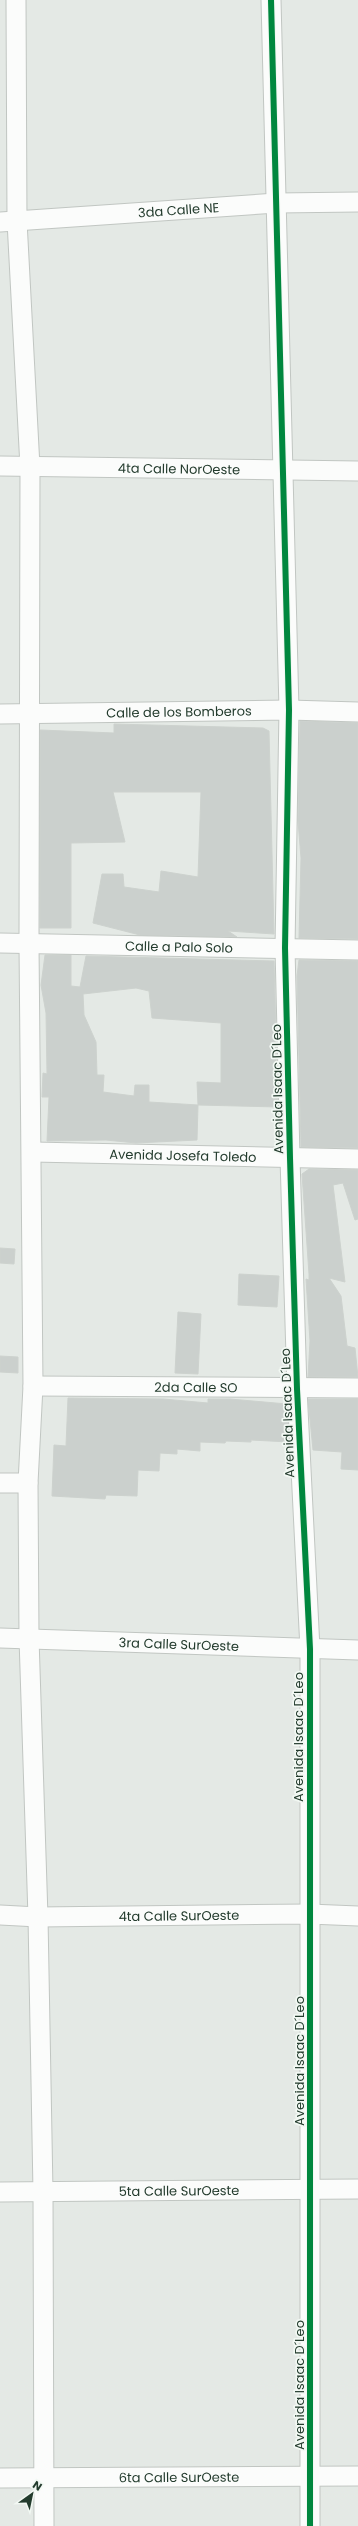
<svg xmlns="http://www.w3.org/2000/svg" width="358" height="2526" font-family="Poppins,sans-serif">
  <rect width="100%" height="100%" fill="#e4e9e5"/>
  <path fill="#cbd0cd" stroke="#cdd2ce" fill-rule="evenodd" d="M300,721l58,2v216l-59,-1 2,-80 -3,-37z
    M114,724l149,4 6,3 5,203 -46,-3 9,6 -97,-2 -47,-12 9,-49h21l1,13 35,5 2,-21 37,6 3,-85h-88l12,50 -54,1v85h-31v-198l74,3z
    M45,955h26v31l9,1 6,-31 188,5 4,146 -80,-2 -1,35 -61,3 -30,-3 -59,1 2,-44h-7l1,-24 4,1 -1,-61 -5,-28zM136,988l13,3 3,27 69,5v60l-24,-1 1,23 -49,-3v-17h-14l-1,11 -31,-4 1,-17h-7l-1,-33 -12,-27 -1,-21z
    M299,960l59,1v187l-57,-1 -4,-171z
    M309,1169l49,1v49l-3,1 -12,-37 -10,2 12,97 -16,-4 12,18 6,50 8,2 3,29h-50l2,-36 -4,-62 3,1v-6l-7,-100z
    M0,1248l15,1 -1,15 -14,-1z
    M239,1274l40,2 -2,31 -39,-2z
    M178,1312l23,2 -3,60 -23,-1z
    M0,1356l18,1v16l-18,-1z
    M68,1398l95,1 45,4v-4h22l57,5 2,38 -38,-2v2l-25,-1 -1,2 -25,-1v9l-23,-2v5l-17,-1 -1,18 -21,-1 -1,26 -31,-1 -1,4 -53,-3 2,-51 12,1z
    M308,1399h50v71l-17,-1 1,-17 -29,-2z"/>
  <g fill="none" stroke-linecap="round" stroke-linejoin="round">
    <defs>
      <g id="street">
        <path d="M16,0l1,221 13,246 -1,477 4,442 -5,97 1,155 9,279 5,275 1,334"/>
        <path d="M271,0l18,710 -4,238 5,210 7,231 13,260v877"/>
        <path id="s1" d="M0,222l277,-19 81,-1"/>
        <path id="s2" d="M0,466l358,5"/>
        <path id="s3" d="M0,714l289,-4 69,2"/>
        <path id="s4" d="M0,943l358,7"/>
        <path id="s5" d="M33,1152l325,7"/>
        <path id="s6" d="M33,1386l325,2"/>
        <path d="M0,1483h28"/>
        <path id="s7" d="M0,1638l358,12"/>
        <path id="s8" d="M0,1915l38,2 271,-3 49,2"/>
        <path id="s9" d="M0,2192l358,-3"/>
        <path id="s10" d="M0,2478l358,-2"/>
      </g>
    </defs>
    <use href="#street" stroke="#c1c6c2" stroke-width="21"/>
    <use href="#street" stroke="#fbfcfb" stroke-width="19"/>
    <defs>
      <path id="cycleway" d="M271,0l18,710 -4,238 5,210 7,231 13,260v877"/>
    </defs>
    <use href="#cycleway" stroke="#f2f8f3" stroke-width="8"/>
    <use href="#cycleway" stroke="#00873e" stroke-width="6"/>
  </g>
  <g text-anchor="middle" stroke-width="3.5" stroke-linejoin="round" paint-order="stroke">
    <g font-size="13" fill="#233b2d" stroke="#f2f8f3">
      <text dy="5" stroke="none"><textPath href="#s1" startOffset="179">3da Calle NE</textPath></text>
      <text dy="5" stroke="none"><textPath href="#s2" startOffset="179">4ta Calle NorOeste</textPath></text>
      <text dy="5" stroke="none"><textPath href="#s3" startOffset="179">Calle de los Bomberos</textPath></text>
      <text dy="5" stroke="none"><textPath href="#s4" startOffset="179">Calle a Palo Solo</textPath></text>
      <text transform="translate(277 1089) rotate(-91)" y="5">Avenida Isaac D´Leo</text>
      <text dy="5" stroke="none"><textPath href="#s5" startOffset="150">Avenida Josefa Toledo</textPath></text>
      <text dy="5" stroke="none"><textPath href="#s6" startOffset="163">2da Calle SO</textPath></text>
      <text transform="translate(287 1413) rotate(-92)" y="5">Avenida Isaac D´Leo</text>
      <text dy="5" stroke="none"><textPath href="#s7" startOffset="179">3ra Calle SurOeste</textPath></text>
      <text transform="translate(298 1737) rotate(-90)" y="5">Avenida Isaac D´Leo</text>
      <text dy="5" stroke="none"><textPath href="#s8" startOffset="179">4ta Calle SurOeste</textPath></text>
      <text transform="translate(299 2061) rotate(-90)" y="5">Avenida Isaac D´Leo</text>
      <text dy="5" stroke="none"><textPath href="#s9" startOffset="179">5ta Calle SurOeste</textPath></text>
      <text transform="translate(299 2385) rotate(-90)" y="5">Avenida Isaac D´Leo</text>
      <text dy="5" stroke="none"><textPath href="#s10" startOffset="179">6ta Calle SurOeste</textPath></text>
    </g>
  </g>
  <g transform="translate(32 2494) rotate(33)" stroke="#f2f8f3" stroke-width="3" paint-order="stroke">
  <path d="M0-3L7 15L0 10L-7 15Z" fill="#233b2d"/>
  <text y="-6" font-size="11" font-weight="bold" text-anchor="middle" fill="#233b2d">N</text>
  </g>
</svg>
